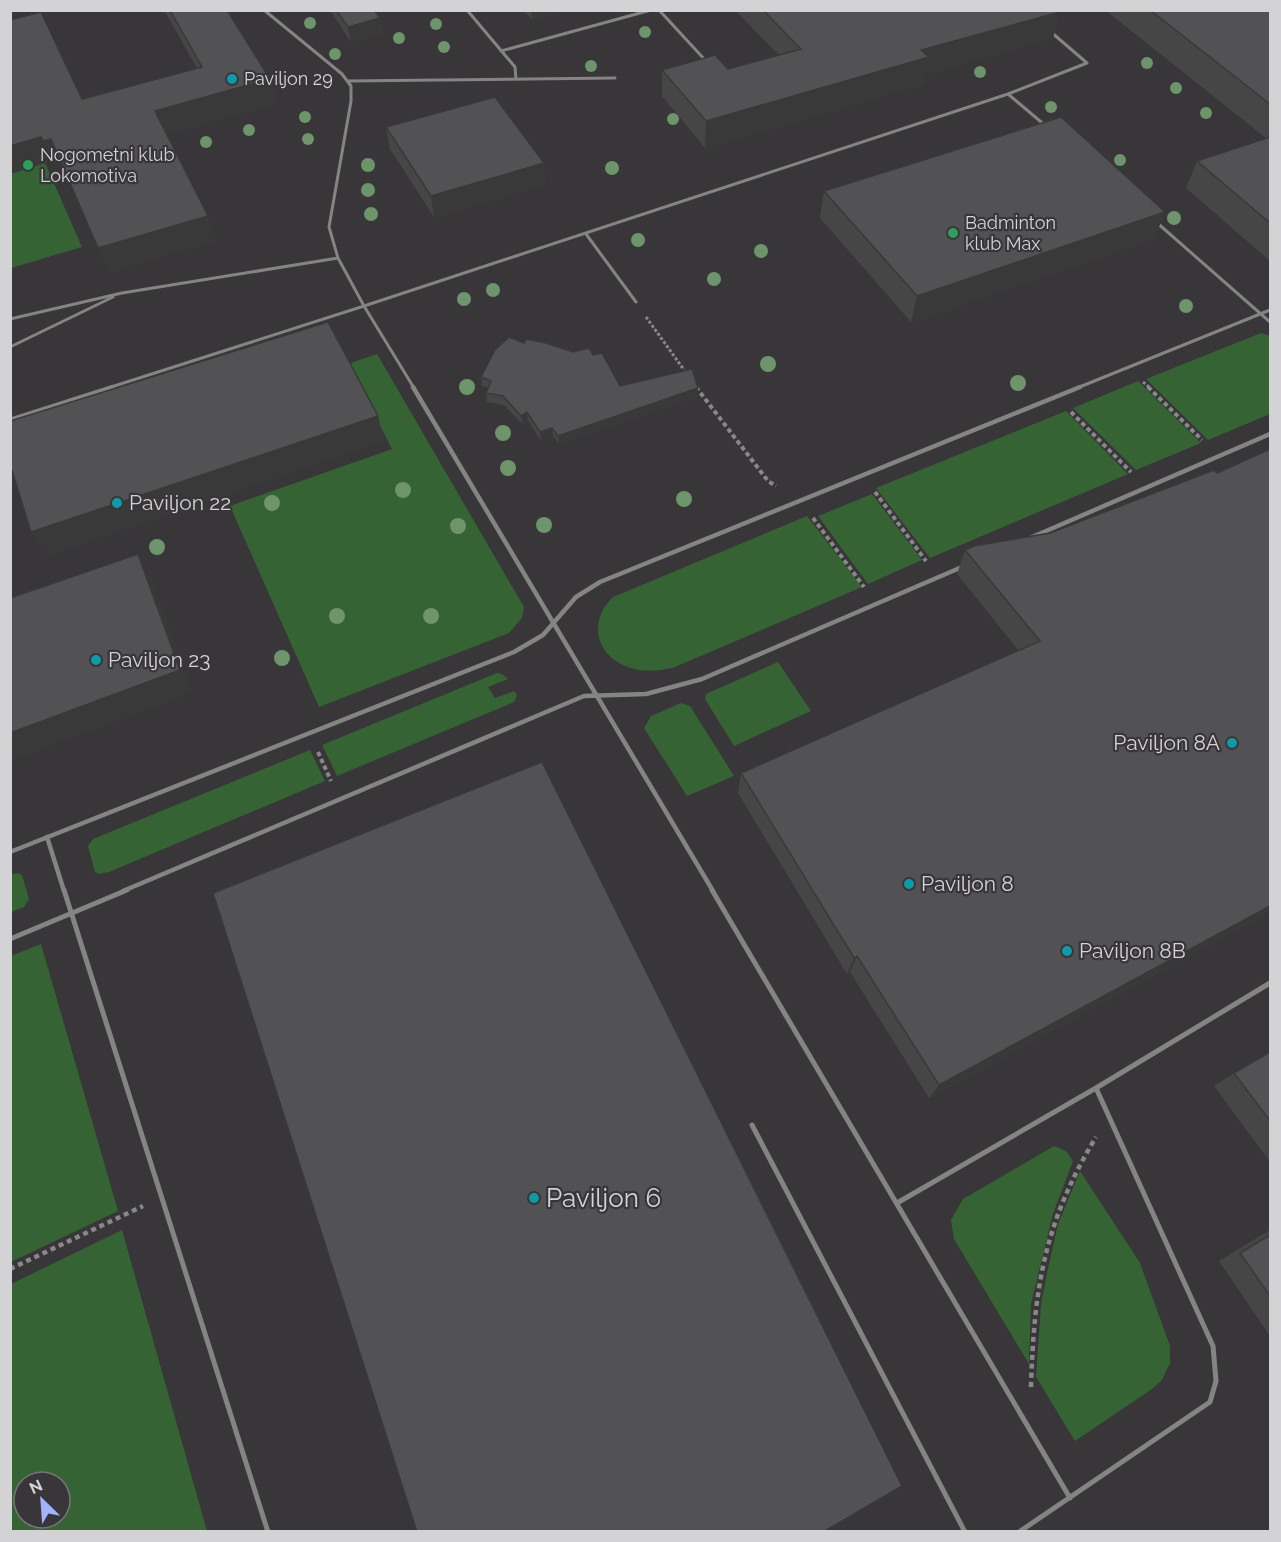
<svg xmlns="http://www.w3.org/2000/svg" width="1281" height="1542" font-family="Raleway,sans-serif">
  <rect width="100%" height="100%" fill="#383639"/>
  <path fill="#356333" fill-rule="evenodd" d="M10,83l72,164 -71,21h-1z
    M1261,333l9,3v78l-62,26 -62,-61z
    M377,354l147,253 -2,11 -13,15 -190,74 -89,-201 162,-57 -44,-85z
    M1138,381l63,62 -65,27 -63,-62z
    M1066,411l62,63 -198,84 -54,-70z
    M872,494l50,66 -54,24 -50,-68z
    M807,516l55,71 -187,80c-15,4 -31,6 -47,0 -33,-12 -40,-46 -15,-70z
    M778,662l33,49 -77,35 -29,-47 1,-5z
    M497,673l5,1 6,5 -20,8 7,11 19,-7 3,4 -3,7 -177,74 -15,-31z
    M681,703l9,3 44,70 -47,20 -43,-68 7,-12z
    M310,750l15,31 -216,91 -10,2 -4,-2 -7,-26 5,-7z
    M19,873l3,2 7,24 -5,8 -13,5v-38z
    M41,944l77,267 -107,51v-306z
    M1054,1146l12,5 7,10 -20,53 -22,90 -2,60 -75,-125 -3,-19 12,-21z
    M1080,1171l60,92 30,83v17l-8,17 -10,9 -77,52 -39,-64 5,-73 8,-40 9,-40z
    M122,1230l85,301h-196v-247zM24,1482h36v36h-36z"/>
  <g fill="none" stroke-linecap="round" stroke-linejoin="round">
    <path stroke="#888789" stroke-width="3" stroke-dasharray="3 2" stroke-linecap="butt" d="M646,317l41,57
      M1143,382l7,6
      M695,385l3,3"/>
    <path stroke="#888789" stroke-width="4" stroke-dasharray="4.5 3" stroke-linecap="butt" d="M696,387l72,94 8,5
      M1148,387l54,53
      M1071,412l60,60
      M875,492l51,69
      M813,518l51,69
      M318,752l13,29"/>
    <path stroke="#888789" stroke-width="4.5" stroke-dasharray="5 4" stroke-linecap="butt" d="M10,1269l133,-63
      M1031,1387c3,-99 13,-164 65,-250"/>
    <path stroke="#848482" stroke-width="3" d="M264,10l78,64 9,12v15l-22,126 9,31 26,48 644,-212 79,-31 -36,-31
      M467,10l48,57 1,12
      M659,10l47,51
      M501,51l150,-41
      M347,81l268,-3
      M1008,94l39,33
      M1155,221l115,101
      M586,234l50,68
      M10,319l112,-26 216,-35
      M10,347l103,-50
      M108,388l256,-82 50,82
      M1077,388l193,-78"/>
    <path stroke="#848482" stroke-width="4.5" d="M413,387l300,504
      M10,420l103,-33
      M1030,538l240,-104
      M47,837l17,54
      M10,852l504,-200 29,-17 33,-38 24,-15 480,-195
      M123,891l461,-195 62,-2 56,-15 260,-112"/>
    <path stroke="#848482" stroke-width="5" d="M64,890l204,642
      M712,890l358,608
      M10,939l117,-49
      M752,1125l213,407
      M897,1203l199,-115 174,-105
      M1019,1532l191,-130 6,-21 -3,-35 -117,-258"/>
  </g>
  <g fill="#6d946b">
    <circle cx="310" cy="23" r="6"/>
    <circle cx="436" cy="24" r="6"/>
    <circle cx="645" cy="32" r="6"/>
    <circle cx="399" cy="38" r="6"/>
    <circle cx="444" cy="47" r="6"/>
    <circle cx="335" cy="54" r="6"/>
    <circle cx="1147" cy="63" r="6"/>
    <circle cx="591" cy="66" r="6"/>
    <circle cx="980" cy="72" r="6"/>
    <circle cx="1176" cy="88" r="6"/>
    <circle cx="1051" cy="107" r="6"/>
    <circle cx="1206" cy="113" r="6"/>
    <circle cx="305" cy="117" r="6"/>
    <circle cx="673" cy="119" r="6"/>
    <circle cx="249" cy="130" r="6"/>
    <circle cx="308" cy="139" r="6"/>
    <circle cx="206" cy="142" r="6"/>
    <circle cx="1120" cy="160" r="6"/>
    <circle cx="368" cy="165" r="7"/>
    <circle cx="612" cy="168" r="7"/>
    <circle cx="368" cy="190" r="7"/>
    <circle cx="371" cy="214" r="7"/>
    <circle cx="1174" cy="218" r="7"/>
    <circle cx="638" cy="240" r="7"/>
    <circle cx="761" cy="251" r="7"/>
    <circle cx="714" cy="279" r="7"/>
    <circle cx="493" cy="290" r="7"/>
    <circle cx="464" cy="299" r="7"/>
    <circle cx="1186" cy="306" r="7"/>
    <circle cx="768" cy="364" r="8"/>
    <circle cx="1018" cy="383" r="8"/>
    <circle cx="467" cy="387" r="8"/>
    <circle cx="503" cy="433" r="8"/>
    <circle cx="508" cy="468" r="8"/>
    <circle cx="403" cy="490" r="8"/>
    <circle cx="684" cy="499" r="8"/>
    <circle cx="272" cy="503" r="8"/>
    <circle cx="544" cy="525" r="8"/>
    <circle cx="458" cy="526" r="8"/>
    <circle cx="157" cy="547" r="8"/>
    <circle cx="337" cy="616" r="8"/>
    <circle cx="431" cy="616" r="8"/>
    <circle cx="282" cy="658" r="8"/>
  </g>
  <path fill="#474647" d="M164,10h63l49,93 -109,31 49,106 -107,32 -47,-109 -8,2 -2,-4 -42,13v-154l72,79 115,-31z
    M330,10h44l6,8 3,15 -32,9z
    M524,10h44l-36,10z
    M735,10h324l-6,28 -128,36 -2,10 -218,64 -43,-52v-26l66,-1 51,-14z
    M1105,10h165v251l-84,-73 11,-27 69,-23z
    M386,127l160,57 -112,33 -44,-68z
    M824,191l341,21 -11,27 -243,83 -91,-104z
    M524,343l49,9 20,3 27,31 78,2v8l-139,48 -6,-8 -12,5 -13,-21 -6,4 -18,-19 -17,-3 -1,-9 2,-5 -6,-2 -1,-9z
    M1270,449v463l-341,186 -79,-126 -3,2 -109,-181 3,-20 278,-122 -62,-77 8,-24 85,-17 167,-60z
    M1270,1052v110l-56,-76 20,-13z
    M1270,1230v106l-51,-75z"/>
  <path fill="#39393a" d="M531,10h37l-36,10z
    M1060,12l-7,26 -128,36 -2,10 -218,64 1,-27 215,-71z
    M380,18l3,15 -32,9 -3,-15z
    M270,79l6,24 -112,32 -9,-24z
    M41,137l10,2 11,24 -8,2 -2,-4 -42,13v-28z
    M544,163l2,21 -112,33 -3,-21z
    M1165,212l-11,27 -243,83 6,-26z
    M208,216l8,24 -107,32 -11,-24z
    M698,388v8l-139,48 -1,-8z
    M527,412l1,8 -6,4 -1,-8z
    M378,416l6,26 -337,114 -16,-24z
    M552,428l1,8 -12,5 -1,-9z
    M138,554l13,24 42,115 -183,68v-28z
    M1270,906v6l-341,186 10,-13z
    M857,956l-7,16 -3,2 7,-16z"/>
  <path fill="#525153" stroke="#39393a" stroke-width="1.5" d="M170,10h57l43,69 -115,32 53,105 -110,32 -47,-109 -8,2 -2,-4 -31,9v-126l31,-8 41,87 120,-32z
    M336,10h38l6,8 -32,9z
    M763,10h296l1,2 -139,38 8,7 -223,64 -44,-51 53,-15 13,14 73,-20z
    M1150,10h120v94z
    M495,97l49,66 -113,33 -45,-69z
    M1061,117l104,95 -248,84 -93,-105z
    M1270,137v86l-73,-62z
    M328,322l50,94 -347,116 -21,-68v-43z
    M509,337l15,6 2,-4 20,4 27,9 16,-4 4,7 9,-2 18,33 72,-17 6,19 -140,48 -6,-8 -12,4 -13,-20 -6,4 -18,-20 -17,-3 5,-12 -10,-4 14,-27z
    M1270,449v457l-331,179 -82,-129 -3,2 -113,-185 299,-132 -75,-91 9,-4 76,-13 164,-63 3,3z
    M138,554l42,116 -170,63v-135z
    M542,762l360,724 -79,46h-406l-204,-639z
    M1270,1052v69l-36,-48z
    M1270,1235v61l-30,-43z"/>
  <g fill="#0f9aa8" stroke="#383639" stroke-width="2">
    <circle cx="232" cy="79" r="6"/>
    <circle cx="117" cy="503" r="6"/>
    <circle cx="96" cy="660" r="6"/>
    <circle cx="1232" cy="743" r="6"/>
    <circle cx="909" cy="884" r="6"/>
    <circle cx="1067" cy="951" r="6"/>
    <circle cx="534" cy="1198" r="6"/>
  </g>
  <g fill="#2e9e5b" stroke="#383639" stroke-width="2">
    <circle cx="28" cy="165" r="6"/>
    <circle cx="953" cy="233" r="6"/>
  </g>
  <g text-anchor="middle" stroke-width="4.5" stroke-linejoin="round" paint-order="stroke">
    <g font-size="18" fill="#d3d2d4" stroke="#383639" text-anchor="start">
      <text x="244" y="85">Paviljon 29</text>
      <text x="40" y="161">Nogometni klub<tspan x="40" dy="21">Lokomotiva</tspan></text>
      <text x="965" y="229">Badminton<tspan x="965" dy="21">klub Max</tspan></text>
    </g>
    <g font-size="21" fill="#d3d2d4" stroke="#383639" text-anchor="start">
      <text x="129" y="510">Paviljon 22</text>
      <text x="108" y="667">Paviljon 23</text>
      <text x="1220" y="750" text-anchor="end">Paviljon 8A</text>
      <text x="921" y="891">Paviljon 8</text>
      <text x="1079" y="958">Paviljon 8B</text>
    </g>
    <g font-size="26" fill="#d3d2d4" stroke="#383639" text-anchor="start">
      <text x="546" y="1207">Paviljon 6</text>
    </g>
  </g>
  <rect width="1281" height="1542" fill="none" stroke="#d3d2d4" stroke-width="24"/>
  <g transform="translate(42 1500) rotate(335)"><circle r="28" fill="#383639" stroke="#767477" stroke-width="1.5"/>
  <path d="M0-4.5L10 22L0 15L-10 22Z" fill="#a4b1fc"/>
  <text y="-9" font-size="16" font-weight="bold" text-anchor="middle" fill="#d3d2d4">N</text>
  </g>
</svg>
